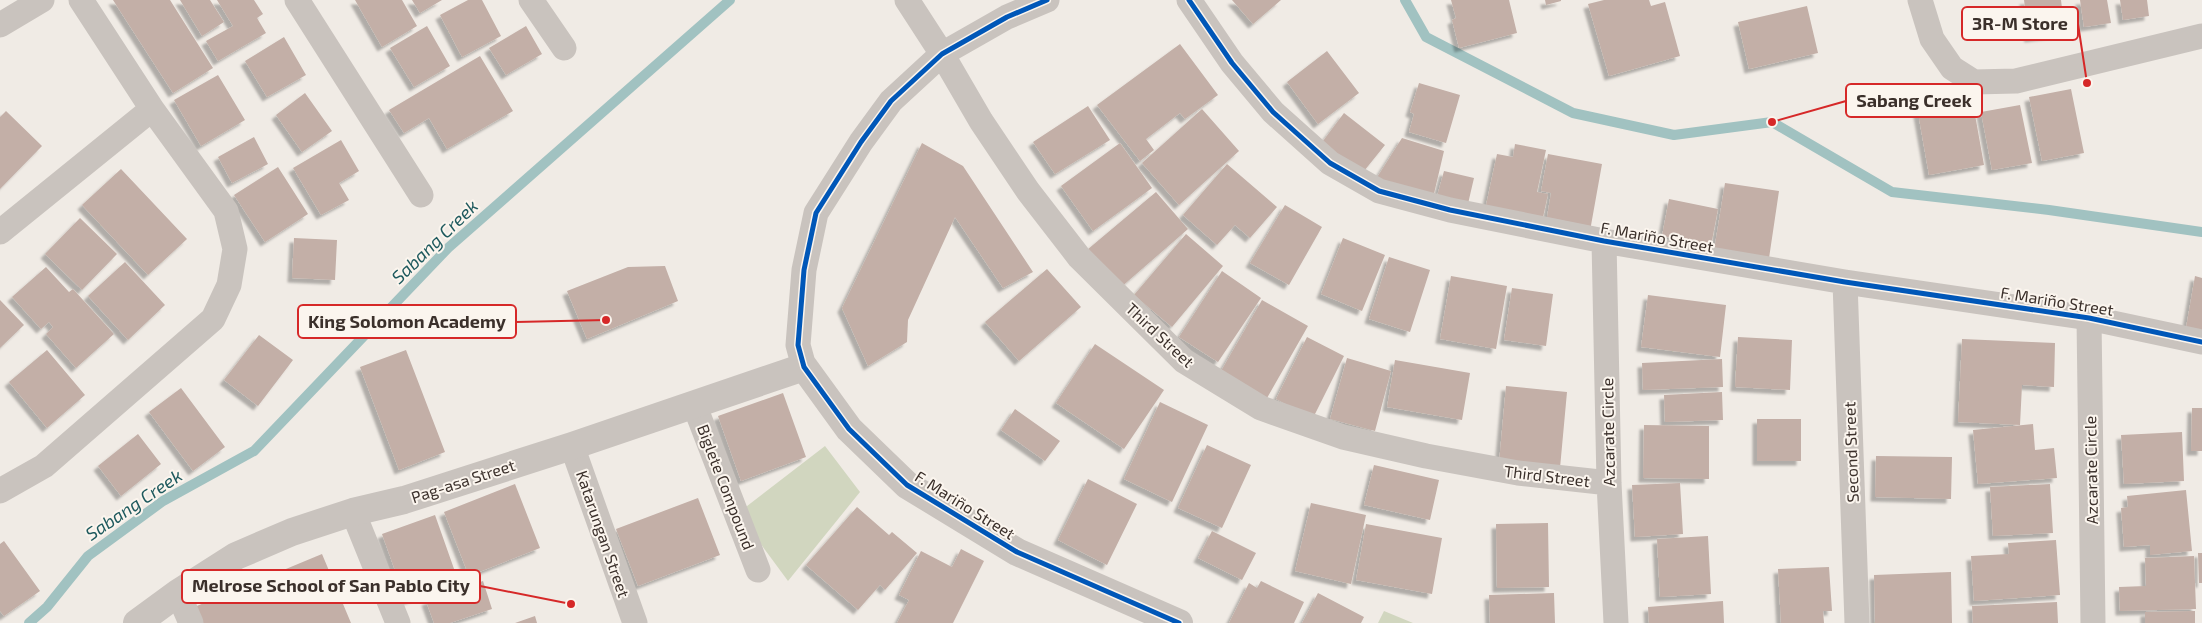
<svg xmlns="http://www.w3.org/2000/svg" width="2202" height="623" font-family="'Exo 2',sans-serif">
  <defs>
    <filter id="shadow"><feDropShadow dx="-4.5" dy="4.5" stdDeviation="1" flood-color="#0004"/></filter>
  </defs>
  <rect width="100%" height="100%" fill="#f0ebe5"/>
  <path fill="#d1d6bf" d="M825,446l35,46 -72,89 -50,-68z
    M1384,611l29,12h-35z"/>
  <g fill="none" stroke-linecap="round" stroke-linejoin="round">
    <path stroke="#a1c2c1" stroke-width="10" d="M1405,0l21,37 147,76 101,22 98,-13 120,70 157,18 153,22
      M29,623l18,-16 41,-51 75,-55 91,-50 194,-203 282,-248"/>
  </g>
  <path fill="#c3afa7" filter="url(#shadow)" d="M113,0h57l43,68 -40,25z
    M180,0h30l14,22 -22,14z
    M217,0h37l9,14 -6,4 9,15 -48,28 -12,-20 27,-15z
    M355,0h47l15,26 -35,21z
    M412,0h30l-22,13z
    M468,0h14l19,36 -39,21 -22,-42z
    M1232,0h49l-28,24z
    M1451,0h58l8,33 -58,15 -7,-28 4,-2z
    M1545,0h16v1l-15,4z
    M1604,0h45l2,6 14,-4 15,54 -71,20 -21,-72z
    M2024,0h37l4,33 -36,5z
    M2080,0h27l4,23 -27,4z
    M2120,0h27l2,16 -26,4z
    M1807,6l11,47 -69,16 -11,-47z
    M427,26l23,40 -36,21 -24,-39z
    M526,26l16,28 -36,21 -17,-27z
    M284,37l22,38 -39,22 -22,-36z
    M1180,44l38,51 -33,24 -5,-6 -34,26 8,11 -14,11 -43,-56z
    M1327,51l32,42 -41,31 -31,-42z
    M480,56l33,55 -66,38 -18,-31 -25,15 -15,-23z
    M218,75l27,45 -44,26 -27,-46z
    M1419,83l41,12 -14,48 -37,-11 5,-18 -4,-2z
    M2071,89l13,64 -42,8 -13,-64z
    M305,93l27,38 -30,21 -26,-37z
    M1952,101l1,11 21,-3 10,56 -55,10 -12,-68z
    M2020,105l12,58 -40,7 -11,-58z
    M1088,106l22,34 -55,34 -22,-32z
    M1202,109l37,42 -60,54 -37,-42z
    M6,111l36,35 -42,43v-72z
    M1344,113l41,32 -25,31 -40,-31z
    M254,137l14,27 -36,19 -14,-26z
    M1402,138l42,13 -11,47 -57,-19z
    M341,140l18,31 -20,12 10,17 -28,15 -28,-47z
    M922,143l41,23 70,106 -30,16 -48,-71 -47,103 -1,22 -39,24 -26,-58z
    M1120,143l32,45 -59,43 -32,-45z
    M1515,144l31,6 -9,42 11,2 -6,28 -57,-12 12,-56 16,3z
    M1548,154l54,10 -12,67 -44,-8 5,-30 -10,-2z
    M1227,164l50,43 -27,31 -15,-13 -18,20 -34,-30z
    M278,167l30,47 -43,28 -31,-47z
    M121,169l66,70 -39,36 -66,-70z
    M1444,171l30,7 -7,30 -31,-8z
    M1725,183l54,8 -11,74 -55,-8z
    M1156,192l32,37 -68,59 -33,-38z
    M1669,199l49,10 -7,37 -49,-10z
    M1285,205l37,22 -33,58 -39,-22z
    M80,218l37,36 -35,36 -37,-36z
    M1186,234l37,32 -51,61 -38,-32z
    M294,238l43,2 -2,40 -43,-2z
    M1343,238l42,17 -23,56 -41,-17z
    M1389,257l41,13 -20,62 -41,-13z
    M125,262l40,43 -37,35 -40,-44z
    M665,266l13,35 -91,38 -20,-48 61,-24z
    M46,267l23,25 4,-3 41,45 -38,34 -30,-34 7,-7 -4,-5 -8,7 -29,-32z
    M1047,269l34,38 -62,54 -34,-39z
    M1222,271l39,27 -43,64 -39,-25z
    M1451,276l56,10 -11,63 -56,-10z
    M2195,276l7,2v53l-16,-3z
    M1512,288l41,6 -7,52 -42,-6z
    M1648,295l78,10 -6,52 -79,-10z
    M0,300l24,25 -24,23z
    M1262,300l46,26 -41,72 -46,-27z
    M259,335l34,25 -35,46 -34,-26z
    M1307,337l37,19 -31,62 -37,-19z
    M1738,337l54,3 -2,50 -55,-3z
    M1962,339l93,4 -1,44 -32,-2 -2,40 -62,-3z
    M1095,344l69,46 -40,59 -68,-46z
    M47,350l38,45 -38,33 -38,-46z
    M406,350l39,102 -46,18 -39,-103z
    M1347,358l44,13 -16,60 -45,-12z
    M1722,359l1,28 -80,3 -1,-27z
    M1395,360l75,13 -8,47 -75,-13z
    M1506,386l61,6 -7,76 -61,-5z
    M181,388l44,59 -32,24 -44,-59z
    M1722,392l1,28 -58,2 -1,-27z
    M783,393l23,64 -65,24 -23,-65z
    M1160,402l48,23 -36,77 -48,-23z
    M2192,408h10v43h-11z
    M1015,409l45,32 -15,20 -44,-31z
    M1757,419h44v42h-44z
    M2033,424l2,26 19,-2 3,30 -79,6 -5,-54z
    M1644,425l65,1v53l-66,-1z
    M2182,432l2,49 -60,3 -3,-49z
    M138,434l23,30 -40,32 -23,-30z
    M1207,445l44,20 -29,63 -44,-20z
    M1876,456l76,1 -1,42 -76,-2z
    M1374,465l65,15 -9,40 -66,-15z
    M1088,479l49,25 -30,61 -49,-25z
    M1680,483l3,51 -48,3 -3,-52z
    M515,484l25,64 -71,28 -25,-64z
    M2050,484l3,49 -60,3 -3,-49z
    M2186,490l6,61 -42,4v-10l-26,2 -3,-39 7,-1 -1,-11z
    M698,498l22,57 -82,31 -22,-57z
    M1311,503l55,12 -15,69 -56,-13z
    M857,507l32,28 3,-3 25,21 -32,37 -5,-5 -22,25 -52,-45z
    M435,515l24,68 -53,18 -24,-67z
    M1548,523l1,64 -52,1 -1,-64z
    M1366,524l76,14 -10,56 -76,-14z
    M1212,531l44,22 -14,27 -44,-22z
    M1708,536l3,58 -51,3 -3,-58z
    M2056,540l4,55 -86,6 -3,-45 38,-2 -1,-11z
    M4,541l36,50 -36,25 -4,-5v-67z
    M961,549l23,12 -31,62h-56l12,-23 -10,-5 22,-44 31,16z
    M2198,553h4v30h-3z
    M322,554l29,69h-153l-6,-15z
    M2194,556l2,53 -76,2 -1,-24 27,-1 -1,-28z
    M1829,567l3,44h-9l1,12h-43l-3,-54z
    M1951,572l1,51h-77l-1,-48z
    M483,581l9,28 -42,14h-16l-8,-22z
    M1261,581l43,21 -10,21h-65l20,-40 8,5z
    M1318,593l46,24 -3,6h-59z
    M1554,593l1,30h-65l-1,-28z
    M1723,601l1,22h-75l-1,-16z
    M2057,602l1,21h-85l-1,-17z
    M2195,611v12h-50v-11z
    M535,616l2,7h-22z"/>
  <g fill="none" stroke-linecap="round" stroke-linejoin="round">
    <path stroke="#c9c3be" stroke-width="25" d="M297,0l124,195
      M531,0l33,48
      M907,0l35,54 39,67 47,70 51,66 105,104 77,47 82,29 83,19 92,17 91,10
      M1189,0l43,63 41,49 57,51 49,28 71,19 154,31 241,41 244,36 113,24
      M1920,0l12,39 20,29 22,14 42,-1 186,-45
      M0,25l42,-25
      M0,232l152,-123
      M1604,241l5,242 7,140
      M1845,282l12,341
      M2089,318l4,305
      M804,367l-6,-22 6,-75 12,-57 45,-71 30,-41 51,-47 65,-37 40,-17
      M694,404l64,166
      M572,446l63,177
      M0,491l44,-25 169,-147 16,-34 6,-36 -9,-38 -74,-102 -71,-109
      M353,512l45,111
      M178,593l13,30"/>
    <path stroke="#c9c3be" stroke-width="28" d="M137,623l41,-30 58,-37 56,-24 61,-20 51,-12 168,-54 232,-79 45,62 58,56 110,67 162,71"/>
    <defs>
      <path id="cycleway" d="M1047,0l-40,17 -65,37 -51,47 -30,41 -45,71 -12,57 -6,75 6,22 45,62 58,56 110,67 162,71
        M1189,0l43,63 41,49 57,51 49,28 71,19 154,31 241,41 244,36 113,24"/>
    </defs>
    <use href="#cycleway" stroke="#fbf5ee" stroke-width="8"/>
    <use href="#cycleway" stroke="#0057b8" stroke-width="5"/>
  </g>
  <g text-anchor="middle" stroke-width="4" stroke-linejoin="round" paint-order="stroke">
    <g font-size="16" fill="#3b302b" stroke="#fbf5ee">
      <text transform="translate(1657 237) rotate(10)" y="6">F. Mariño Street</text>
      <text transform="translate(2057 301) rotate(9)" y="6">F. Mariño Street</text>
      <text transform="translate(1160 335) rotate(43)" y="6">Third Street</text>
      <text transform="translate(1608 432) rotate(-91)" y="6">Azcarate Circle</text>
      <text transform="translate(1851 452) rotate(-92)" y="6">Second Street</text>
      <text transform="translate(2091 470) rotate(-91)" y="6">Azcarate Circle</text>
      <text transform="translate(1547 476) rotate(7)" y="6">Third Street</text>
      <text transform="translate(463 481) rotate(-18)" y="6">Pag-asa Street</text>
      <text transform="translate(726 487) rotate(69)" y="6">Biglete Compound</text>
      <text transform="translate(965 505) rotate(32)" y="6">F. Mariño Street</text>
      <text transform="translate(603 534) rotate(71)" y="6">Katarungan Street</text>
    </g>
    <g font-size="18" font-style="italic" fill="#1f5a5e" stroke="#fbf5ee">
      <text transform="translate(435 242) rotate(-44)" y="6">Sabang Creek</text>
      <text transform="translate(134 505) rotate(-34)" y="6">Sabang Creek</text>
    </g>
  </g>
  <path fill="none" stroke="#d62828" stroke-width="2" d="M2087 83L2078 24M1772 122L1846 101M606 320L516 322M571 604L480 586"/>
  <g fill="#d62828" stroke="#fbf5ee" stroke-width="2">
    <circle cx="2087" cy="83" r="5"/>
    <circle cx="1772" cy="122" r="5"/>
    <circle cx="606" cy="320" r="5"/>
    <circle cx="571" cy="604" r="5"/>
  </g>
  <g fill="#fbf5ee" stroke="#d62828" stroke-width="2">
    <rect x="1962" y="7" width="116" height="33" rx="5"/>
    <rect x="1846" y="84" width="136" height="33" rx="5"/>
    <rect x="298" y="305" width="218" height="33" rx="5"/>
    <rect x="182" y="570" width="298" height="33" rx="5"/>
  </g>
  <g font-size="18" text-anchor="middle" font-weight="bold" fill="#3b302b">
    <text x="2020" y="30">3R-M Store</text>
    <text x="1914" y="107">Sabang Creek</text>
    <text x="407" y="328">King Solomon Academy</text>
    <text x="331" y="592">Melrose School of San Pablo City</text>
  </g>
</svg>
